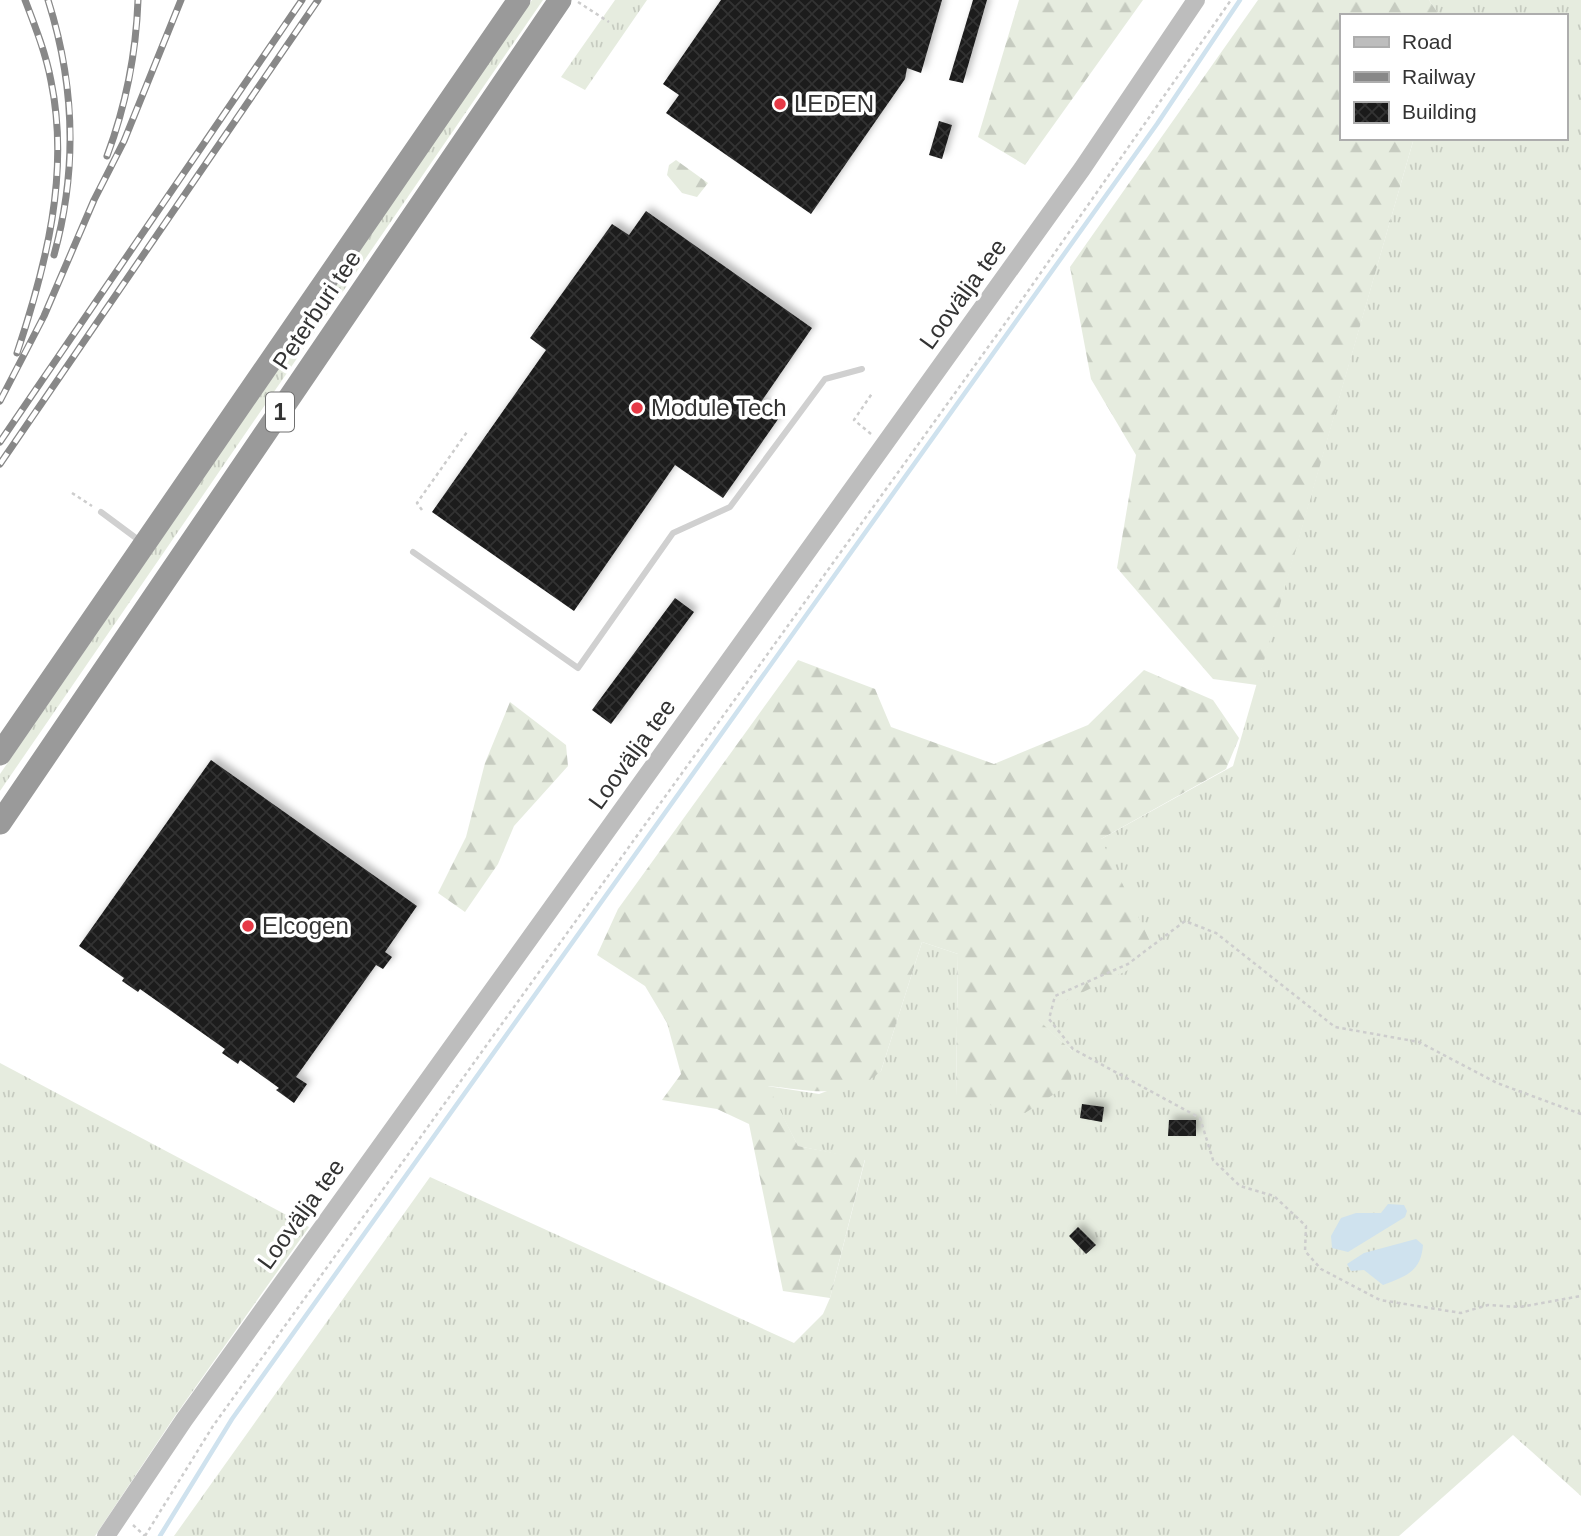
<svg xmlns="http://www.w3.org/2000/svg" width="1581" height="1536" font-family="Arial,sans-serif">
  <defs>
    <pattern id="grass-tufts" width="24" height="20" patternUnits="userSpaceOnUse" patternTransform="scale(1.75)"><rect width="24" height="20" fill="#e6ecdf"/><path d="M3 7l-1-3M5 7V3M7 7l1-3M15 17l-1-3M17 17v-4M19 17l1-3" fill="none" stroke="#c6cbc0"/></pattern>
    <pattern id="forest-firs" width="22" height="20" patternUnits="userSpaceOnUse" patternTransform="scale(1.75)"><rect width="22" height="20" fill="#e6ecdf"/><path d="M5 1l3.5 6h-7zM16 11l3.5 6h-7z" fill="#c6cbc0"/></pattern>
    <pattern id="building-cross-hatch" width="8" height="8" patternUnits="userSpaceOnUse" patternTransform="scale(1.75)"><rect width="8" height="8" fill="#1a1a1a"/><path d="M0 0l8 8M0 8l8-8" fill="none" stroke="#333"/></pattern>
    <filter id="shadow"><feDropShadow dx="4.5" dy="-4.5" stdDeviation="3.5" flood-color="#0004"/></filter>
  </defs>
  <rect width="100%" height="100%" fill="#fff"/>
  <path fill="url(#grass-tufts)" d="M532,0h11l-543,791v-17z
    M615,0h32l-62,90 -24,-13z
    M1429,0h152v1496l-68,-61 -114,101h-1225l256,-359 364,166 29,-29 7,-16 35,-138 -67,-14 -31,-60 52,8 62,-23 41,-129 36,12 -2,143 116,-46 -39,-35 68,-177 132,-73 181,-628h151v-122h-125z
    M0,1063l309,164 -134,189 -80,120h-95z"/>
  <path fill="url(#forest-firs)" d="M1019,0h124l-118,165 -47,-28z
    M1258,0h171l11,16h-99v122h73l-157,547 -44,-6 -96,-111 19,-113 -45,-76 -21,-112z
    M676,160l32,23 -11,14 -15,-4 -15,-18 2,-10z
    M798,660l77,29 16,38 103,37 94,-39 56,-55 69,30 26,38 -13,31 -125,70 56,117 -123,60 38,35 -1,32 -46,30 -69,-16 2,-143 -36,-12 -41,129c-33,30 -74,19 -113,15l30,60 67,13 -35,139 -47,-7 -34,-167 -32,-15 -55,-9 19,-26 -14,-51 -22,-37 -48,-31 21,-46z
    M510,702l56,43 2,21 -54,60 -16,38 -33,48 -27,-19 28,-56 19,-74z"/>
  <path fill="#cfe2ee" d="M1388,1204l16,1 3,6 -2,6 -57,35 -16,-4 -1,-12 10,-18 15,-5h25z
    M1416,1239l7,6c-2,26 -16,31 -40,40l-19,-15 -13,1 -4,-7 17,-11z"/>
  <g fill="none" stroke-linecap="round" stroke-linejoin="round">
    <path stroke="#cfe2ee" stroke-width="4.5" d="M160,1536l72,-117 925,-1295 83,-124"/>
  </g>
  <path fill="url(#building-cross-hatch)" filter="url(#shadow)" d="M721,0h221l-21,73 -14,-5 -2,11 -94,135 -145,-101 13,-18 -16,-11z
    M973,0h14l-24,83 -14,-3z
    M939,121l13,4 -10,34 -13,-4z
    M646,211l166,117 -51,74 20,13 -58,83 -48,-33 -101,146 -142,-99 114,-162 -16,-12 82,-114 17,11z
    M675,598l19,14 -83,112 -19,-14z
    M211,760l206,146 -32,46 7,5 -9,12 -7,-4 -80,112 11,7 -13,19 -18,-13 3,-2 -39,-28 -2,4 -16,-11 3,-4 -85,-60 -2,3 -16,-11 2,-3 -45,-32z
    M1082,1104l22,3 -2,15 -22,-4z
    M1169,1120h27v16h-28z
    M1078,1227l18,18 -10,9 -17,-18z"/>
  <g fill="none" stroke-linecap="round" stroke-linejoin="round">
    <path stroke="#cdcdcd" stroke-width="2.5" stroke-dasharray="3.5 3.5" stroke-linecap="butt" d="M578,2l31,20
      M871,434l-17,-14 19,-28
      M72,493l20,13
      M422,510l-5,-7 50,-71
      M1581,1114l-84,-31 -78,-41 -84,-15 -119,-94 -31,-12 -57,43 -73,32 -6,23 24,30 127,69 13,42 27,26 34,10 32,30 -1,25 16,18 59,31 81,13 27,-8 32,2 61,-11
      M133,1525l12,11
      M145,1536l68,-110 806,-1122 212,-304"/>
    <path stroke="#d0d0d0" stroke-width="6" d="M101,512l39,29
      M413,552l165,116 95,-135 57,-26 95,-128 37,-10"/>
    <path stroke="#bdbdbd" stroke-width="18" d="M106,1536l78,-116 898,-1251 114,-169"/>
    <path stroke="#9a9a9a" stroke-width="23" d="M0,754l519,-754
      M0,823l560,-823"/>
    <defs>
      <path id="rail" d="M48,0c27,85 30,168 6,255
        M107,156c19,-51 29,-101 31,-156
        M17,353c29,-87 53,-180 34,-272 -5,-27 -16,-55 -26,-81
        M0,401l44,-85 50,-116 30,-59 57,-141
        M0,442l302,-442
        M0,464l318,-464"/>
    </defs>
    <use href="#rail" stroke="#888" stroke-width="7"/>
    <use href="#rail" stroke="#fff" stroke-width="4.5" stroke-dasharray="13" stroke-linecap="butt"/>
  </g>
  <g fill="#e63946" stroke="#fff" stroke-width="2.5">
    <circle cx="780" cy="104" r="7"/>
    <circle cx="637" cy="408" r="7"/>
    <circle cx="248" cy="926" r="7"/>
  </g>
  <g text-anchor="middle" stroke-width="7" stroke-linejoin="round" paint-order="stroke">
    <rect fill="#fff" stroke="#707070" stroke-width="2" x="266" y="392.5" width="28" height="39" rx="5"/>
    <g font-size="23" font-weight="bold" fill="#333">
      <text x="280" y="420">1</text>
    </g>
    <g font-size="24" fill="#333" stroke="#fff" text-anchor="start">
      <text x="794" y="112">LEDEN</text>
      <text x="651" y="416">Module Tech</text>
      <text x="262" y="934">Elcogen</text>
    </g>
    <g font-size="24" fill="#333" stroke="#fff">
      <text transform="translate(963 294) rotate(-54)" y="8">Loovälja tee</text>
      <text transform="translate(317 310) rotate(-56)" y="8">Peterburi tee</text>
      <text transform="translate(632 754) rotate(-54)" y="8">Loovälja tee</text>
      <text transform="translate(301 1214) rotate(-54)" y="8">Loovälja tee</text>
    </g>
  </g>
  <rect x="1340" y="14" width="228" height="126" fill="#ffffff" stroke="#adadad" stroke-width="2"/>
  <rect x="1354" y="37" width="35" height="10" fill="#bdbdbd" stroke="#adadad" stroke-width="2"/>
  <text x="1402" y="49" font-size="21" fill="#333333">Road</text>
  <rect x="1354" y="72" width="35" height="10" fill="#888888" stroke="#adadad" stroke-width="2"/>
  <text x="1402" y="84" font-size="21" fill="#333333">Railway</text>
  <rect x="1354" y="102" width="35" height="21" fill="url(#building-cross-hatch)" stroke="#adadad" stroke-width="2"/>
  <text x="1402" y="119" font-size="21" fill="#333333">Building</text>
</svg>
